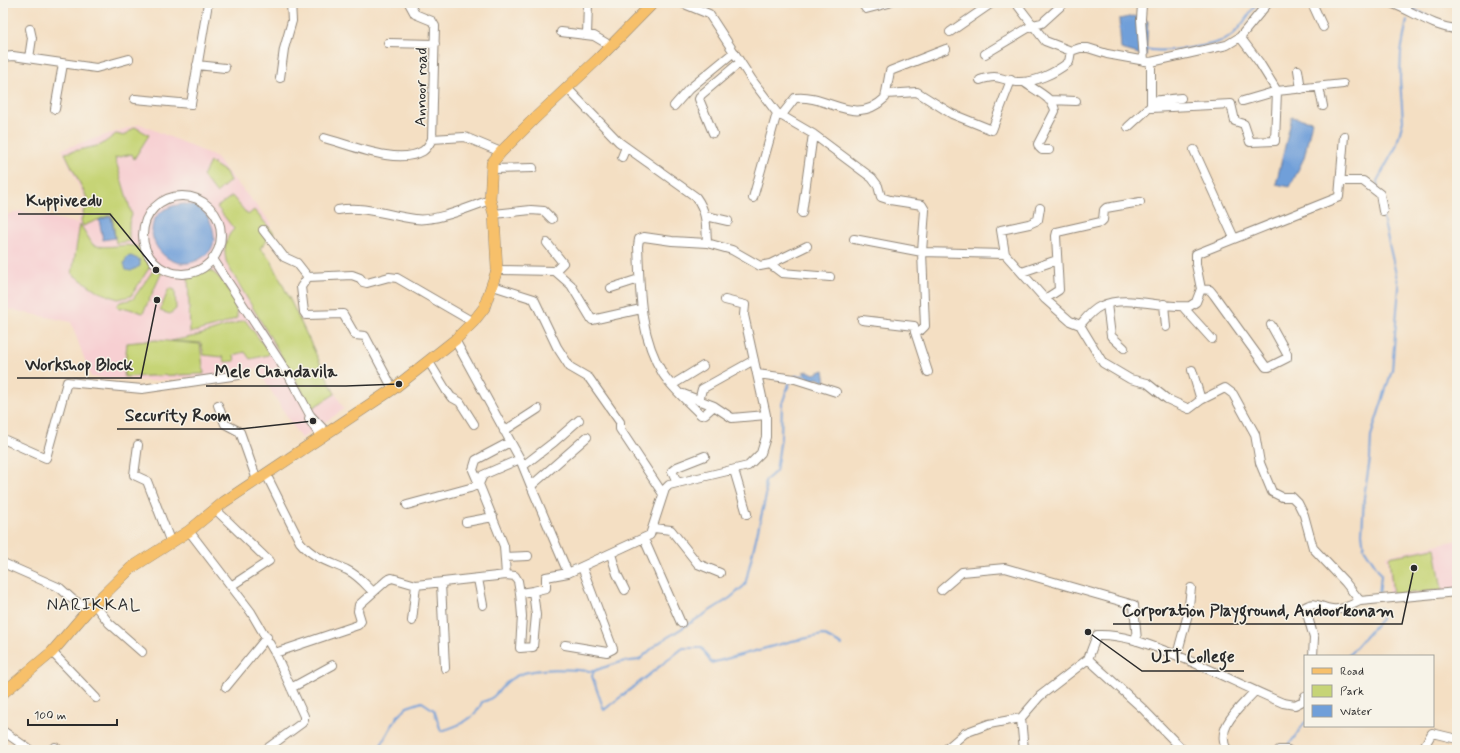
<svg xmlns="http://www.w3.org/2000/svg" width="1460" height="753" font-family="Mynerve,sans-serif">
  <rect width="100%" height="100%" fill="#f7f3e8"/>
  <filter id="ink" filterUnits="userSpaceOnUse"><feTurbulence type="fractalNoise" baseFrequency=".025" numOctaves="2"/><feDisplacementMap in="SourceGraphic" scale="8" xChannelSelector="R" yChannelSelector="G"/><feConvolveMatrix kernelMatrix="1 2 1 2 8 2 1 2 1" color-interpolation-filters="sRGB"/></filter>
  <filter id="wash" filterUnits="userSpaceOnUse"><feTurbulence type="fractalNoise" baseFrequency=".012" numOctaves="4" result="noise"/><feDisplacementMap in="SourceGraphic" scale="16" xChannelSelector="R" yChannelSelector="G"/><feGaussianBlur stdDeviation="0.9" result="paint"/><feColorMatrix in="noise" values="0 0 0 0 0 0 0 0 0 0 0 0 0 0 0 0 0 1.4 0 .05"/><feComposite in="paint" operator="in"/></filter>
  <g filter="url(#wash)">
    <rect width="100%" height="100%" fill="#f4dfc3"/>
    <path fill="#f7cfd2" d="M140,124l74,32 58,68 -15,22 87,163 -43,30 -44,-71 -21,6 -87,7 -58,-4 -20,-55 -68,-14v-92l17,-5 57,12 9,-21 -24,-53z
      M1457,540v51l-68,7v-29l-3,-13z"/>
    <path fill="#c6d476" stroke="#788050" d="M135,127l14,8 -15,24 -2,-5 -17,4 17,57 -3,8v17l2,1 -15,2 -4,-29 -29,12 -2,-5 6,-23 -22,-45 36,-8 15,-11 8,2z
      M210,162l16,10 4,9 -14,12 -13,-17z
      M232,196l16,19 6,-5 20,23 -14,15 11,12 64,134 -23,14 -85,-144c-4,-13 -3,-25 7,-35l-17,-22z
      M80,224l13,21c16,5 30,-3 46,2l12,18 -20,31 -13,3 -19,-7 -27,-18z
      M157,265l6,5 -20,43 -17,-5 -7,1 -3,-3 4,-4 13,-3z
      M206,269c16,4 32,33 31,49l-14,6 -33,9 -2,-58z
      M169,288l6,2 1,19 -6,5 -10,-3z
      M245,320l25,33 -2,2 -18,4 -5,-7 -11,3 1,6 -10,1 -2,-5 -19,-2 -3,-12 -30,-2 25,-5z
      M156,340l44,4 4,30 -80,3 3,-34z
      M1435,548l7,42 -49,5 -4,-38z"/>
    <path fill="#709fd9" stroke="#4e6582" d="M1134,16l14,5 -2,35 -25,-7 -2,-30z
      M1292,117l20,4 -8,37 -14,29 -14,-3z
      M185,204c4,1 9,1 12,3 15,8 24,35 10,47 -43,36 -87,-45 -22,-50z
      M111,216l4,22 -12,2 -4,-20z
      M131,256l9,4v6l-9,5 -5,-1 -2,-7 3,-6z
      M824,370l2,13 -9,-5 -7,4 -3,-7 -4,-3 5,-1 6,3z"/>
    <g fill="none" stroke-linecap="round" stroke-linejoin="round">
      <path stroke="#709fd9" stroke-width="2" d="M284,3l2,3
        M1401,3l36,18
        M1145,49c17,4 74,-2 87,-14 10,-8 17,-22 25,-32
        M1378,190l-1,-9 19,-34 7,-26 -3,-42 1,-27 6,-32
        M795,376l17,-1
        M790,381l-8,23 -1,33 -5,34 -11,10 1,15 -21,89 -15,13 -73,46 -18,16 -18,2 -19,6 -8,3 -2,5 12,34 79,-62h19l9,15 81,-22 31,-6 19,10
        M1379,596l2,-22 -17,-26 -2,-14 2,-37 6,-38 1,-23 21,-66 7,-83 -17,-73
        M1348,656l33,-37 -1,-11
        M1028,725l1,25
        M1289,745l16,-23
        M378,750l19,-33 10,-10 15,-5 12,8 7,21c17,-5 35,-12 41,-29 16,-4 17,-15 29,-23 19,-14 60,-9 83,-8"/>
    </g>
  </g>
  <g filter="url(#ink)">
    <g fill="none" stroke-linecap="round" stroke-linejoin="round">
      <defs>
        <path id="minor" d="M409,3l6,11 17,7 3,5 -3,113 33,-2 36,15
          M682,3l27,11 43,66 25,33 36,21 59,44 6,8 3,11 9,3 32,5 3,5 -3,42 83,2 40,45 25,22 10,4 23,38 27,16 17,4 20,16 22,10 12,-9 24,-12 8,6 22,40 5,29 12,29 10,5h10l6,6 6,12 9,33 32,34 15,19 97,-9
          M862,3l4,6 23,-6
          M1016,3l29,38 26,10 9,-3h8l19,6 44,8 76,-17 13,-8 28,-34
          M1312,3l11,24
          M1391,3c22,8 41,24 66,26
          M1142,5l-1,14 3,42
          M561,32l33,4 17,10
          M950,32l42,-29
          M587,35l1,-32
          M388,43l47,1
          M985,54l48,-29 9,-2 22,-20
          M3,57l10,-1 83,12 33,-9
          M29,58l3,-20 -2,-9
          M1151,62v46l80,-4 4,17 9,3 6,18 25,-1 2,-50 -18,-29 -19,-25
          M197,65l28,3
          M1298,70l3,19
          M280,78l4,-29 8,-28 -1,-18
          M980,80c20,-7 19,0 37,2 18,1 38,-9 52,-20l2,-11
          M1024,82c10,8 30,16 31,29l-17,33 1,3 3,3h7
          M1319,87l4,19
          M567,88l52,54 77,55c11,15 10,28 11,46l25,7 28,16 10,-2 12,9 48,4
          M886,94l31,-2 35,22 40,16 19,-50
          M135,99l56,5 17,-101
          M1049,100l27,1
          M1151,101l30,-3
          M1243,101l34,-10 66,-7
          M674,106l15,-17 45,-37
          M55,109l8,-45
          M781,116l14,-18c33,-4 59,30 90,0l5,-27 56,-22
          M1128,127l23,-21
          M713,133l-14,-34 2,-4 39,-33
          M324,138c27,7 74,28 99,13 4,-3 7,-8 9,-12
          M1194,150l40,88
          M622,157l4,-10
          M492,169l41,-1
          M1341,181h22l17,13 3,17
          M143 235a39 39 0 1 1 78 0a39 39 0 1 1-78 0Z
          M753,198l24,-85
          M338,210c27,-5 51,6 77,9 21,3 54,-12 75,-19
          M802,213l11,-79
          M494,214l37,-4 13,1 8,8
          M706,216l22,5
          M263,230l21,27 13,6 11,14
          M854,239l68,13 3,74 -4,4 -6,2 13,40
          M547,243l16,20 -8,8
          M707,243l-35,-2 -28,-4 -5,2 -1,7c2,44 1,89 25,128 10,15 25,28 38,41l4,-1 9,-8 18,12 34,-3
          M1005,254l-4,-24 28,-6 9,-4 2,-12
          M213,259l75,115 22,41 17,18
          M770,264l37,-18
          M497,270l58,1 16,14 21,35 49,-11
          M1022,272l35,-12
          M493,286l41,13 23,48 13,20 19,11 31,44v7l43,65
          M611,288l28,-9
          M1201,289l-5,-25v-10l143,-57 5,-61
          M1045,299l14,-9 -3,-54 1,-4 44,-10 2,-2 1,-10 2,-2 34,-6
          M1107,304l4,32 13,12
          M1164,304l2,23
          M1183,307l29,32
          M862,320l52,6 1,6
          M1080,325c6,-7 12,-15 21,-19 25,-12 62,3 89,0l6,-4 5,-13 9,1 4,5 52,72h3l18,-9v-4l-16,-29
          M455,340l65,119 11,27 56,-49
          M429,362l17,28 5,7 9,5 14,22
          M1192,370l9,30
          M757,374l38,5 41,13
          M672,385l31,-19
          M393,389l-28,-53 -10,-1 -12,-21 -37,1 -2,-3 -3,-25 7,-10 44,-2 8,3 3,4 4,1 22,-6 8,1 76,44
          M683,394l31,12
          M699,401l3,-12 52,-29
          M218,405l7,19 15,8 17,48
          M310,415l-1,4 12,18
          M504,431l34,-22
          M3,439l43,19 21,-76 75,7 97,-14
          M138,445l-4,30 13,6 24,62
          M523,466l31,-24 25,-22
          M734,470l13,44
          M266,474l34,68c13,16 30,20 47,28 11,5 18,14 26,22
          M677,482l-5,-11 5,-4 28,-11
          M479,484l-6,-14 3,-10 34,-18
          M479,484l4,-9 37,-16
          M531,486l37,87
          M215,509l54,52 -38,25
          M466,522l27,-5
          M654,528l17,2 27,34 22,9
          M189,531l62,81 24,41 29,63v4l-2,3 -37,27
          M644,539l37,84
          M611,554l6,20 8,16
          M505,557l23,-1
          M3,563l57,25 12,11 17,10
          M506,575l9,1 3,5 2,12 13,-2 3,24 -3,32 -13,1 2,-32 -2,-23
          M478,579l5,26
          M441,583l4,85
          M941,590l21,-18 43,-4 129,37 3,36
          M533,591l13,-3v-11l22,-4 82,-38 15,-46 4,-4 79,-19 13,-13 5,-16v-22l-22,-100 1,-10 -20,-5
          M94,604l15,19 33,29
          M412,621l4,-36
          M565,645l42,7 6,-3 -31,-82
          M52,652l44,46
          M275,653l83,-28 3,-4 -3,-10 1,-6 28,-25 5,-2 24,7 90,-10 -2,-29 -25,-62 -9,4 -63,17
          M1177,655l11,-41 3,-26
          M1313,656l1,-18 -9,-31c11,-7 15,1 27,2 9,2 19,-4 28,-8
          M1088,659l55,50 40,41
          M226,687l41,-50
          M291,688l42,-23
          M1021,718l3,32
          M3,731l27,19
          M50,750l5,-3 5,3
          M945,750l20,-17 24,-9 32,-6 19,-22 48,-37 9,-24c25,-1 48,8 71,17 39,15 77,35 115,51l12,2 8,-4 2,-5
          M1227,750c-13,-23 14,-43 28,-59
          M1279,750h9
          M1422,750l10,-17 25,6"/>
        <path id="major" d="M3,693l49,-41 37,-43 42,-41 58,-37 35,-29 169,-113 62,-49 18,-18 11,-14 13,-38 -3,-56 -4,-14 2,-37 9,-11 32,-32 67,-63 53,-54"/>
      </defs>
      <use href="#minor" stroke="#908577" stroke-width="10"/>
      <use href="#major" stroke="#908577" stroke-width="12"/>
      <use href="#minor" stroke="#fff" stroke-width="8"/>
      <use href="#major" stroke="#f7c06b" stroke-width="11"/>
    </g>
  </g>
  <g text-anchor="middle" stroke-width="3" stroke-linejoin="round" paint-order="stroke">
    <g font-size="16" fill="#2b2b2b" stroke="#f7f3e8">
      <text transform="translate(420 87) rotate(-89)" y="6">Annoor road</text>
    </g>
    <g font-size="17" letter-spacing="1" fill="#2b2b2b" stroke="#f7f3e8">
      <text x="94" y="610">NARIKKAL</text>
    </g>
  </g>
  <path fill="none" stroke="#2b2b2b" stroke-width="1.5" d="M156 270L110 214H18M157 300L141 378H17M399 384L346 386H206M313 421L240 429H117M1414 568L1402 624H1113M1088 632L1142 671H1244"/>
  <g fill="#2b2b2b" stroke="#f7f3e8" stroke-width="1.5">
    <circle cx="156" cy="270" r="4"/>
    <circle cx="157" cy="300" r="4"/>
    <circle cx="399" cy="384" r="4"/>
    <circle cx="313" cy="421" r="4"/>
    <circle cx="1414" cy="568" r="4"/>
    <circle cx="1088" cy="632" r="4"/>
  </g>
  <g font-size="17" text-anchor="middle" font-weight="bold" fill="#2b2b2b" stroke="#f7f3e8" stroke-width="3" stroke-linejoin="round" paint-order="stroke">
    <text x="64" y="206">Kuppiveedu</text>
    <text x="79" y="370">Workshop Block</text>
    <text x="276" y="377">Mele Chandavila</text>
    <text x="178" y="421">Security Room</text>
    <text x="1258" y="616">Corporation Playground, Andoorkonam</text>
    <text x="1193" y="662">UIT College</text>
  </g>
  <rect width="1460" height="753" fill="none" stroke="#f7f3e8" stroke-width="16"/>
  <rect x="1304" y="655" width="130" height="72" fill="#f7f3e8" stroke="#a5a39c"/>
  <rect x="1312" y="668" width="20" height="6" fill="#f7c06b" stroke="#a5a39c"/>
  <text x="1340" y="675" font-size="12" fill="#2b2b2b">Road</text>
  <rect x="1312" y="685" width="20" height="12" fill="#c6d476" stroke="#a5a39c"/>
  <text x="1340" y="695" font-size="12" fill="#2b2b2b">Park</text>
  <rect x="1312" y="705" width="20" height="12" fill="#709fd9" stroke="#a5a39c"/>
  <text x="1340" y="715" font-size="12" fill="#2b2b2b">Water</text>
  <path d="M28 719v6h89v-6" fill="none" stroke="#2b2b2b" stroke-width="2"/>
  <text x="34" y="719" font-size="12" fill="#2b2b2b" stroke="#f7f3e8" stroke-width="3" paint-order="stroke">100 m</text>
</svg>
